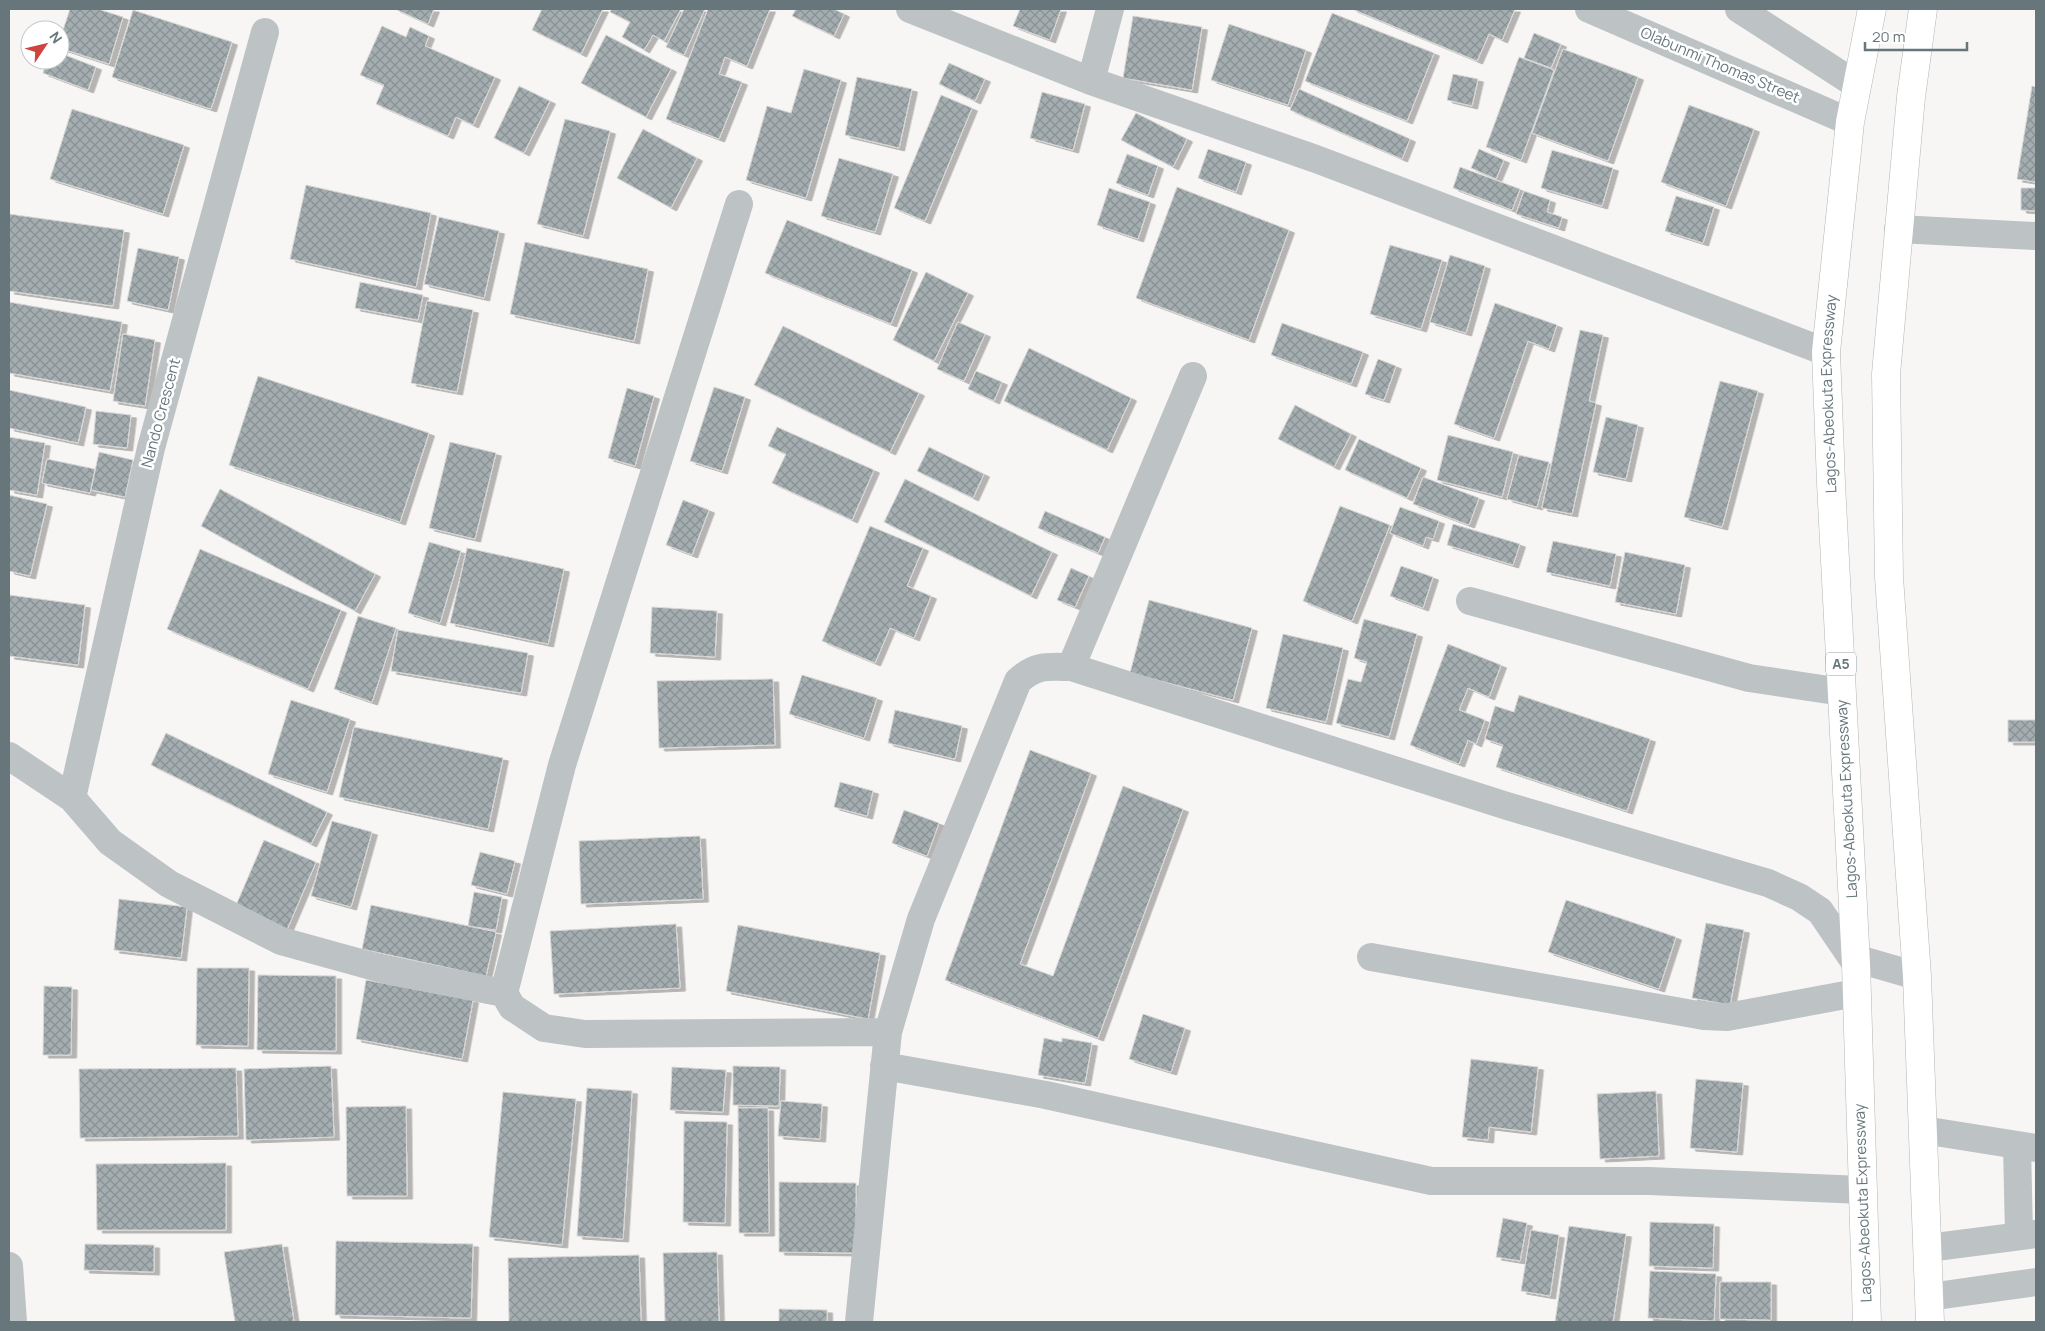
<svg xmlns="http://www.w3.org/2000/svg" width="2045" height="1331" font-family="Manrope,sans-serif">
  <defs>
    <pattern id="building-cross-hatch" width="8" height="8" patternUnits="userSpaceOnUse" patternTransform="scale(1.25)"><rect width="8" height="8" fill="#a4adb0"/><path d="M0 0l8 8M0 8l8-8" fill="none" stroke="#899194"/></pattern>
    <filter id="shadow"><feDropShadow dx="5.5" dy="3" stdDeviation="0" flood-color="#0004"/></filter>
  </defs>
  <rect width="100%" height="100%" fill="#f7f6f4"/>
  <path fill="url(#building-cross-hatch)" stroke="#d8d8d7" filter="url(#shadow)" d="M70,9h28l25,8 -14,47 -49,-16v-9z
    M395,9h39l-6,15z
    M542,9h61l-22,45 -49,-24z
    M612,9h69l-17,32 -11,-6 -9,15 -22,-13 8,-15 -20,-10z
    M684,9h21l-21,46 -18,-8z
    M708,9h62l-23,57 -22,-9 -6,17 23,8 -23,57 -53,-20z
    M796,9h38l10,5 -10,22 -42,-20z
    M1020,9h41l-11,31 -37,-14z
    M1352,9h163l-13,31 -13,-6 -12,27z
    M133,10l99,32 -21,67 -99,-32z
    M1332,13l102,40 -27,68 -102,-40z
    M1133,16l69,11 -10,63 -69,-12z
    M1229,24l77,26 -18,55 -77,-25z
    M382,26l24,11 4,-10 19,9 -4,10 70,31 -22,48 -17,-8 -8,19 -72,-32 8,-19 -24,-10z
    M1534,33l27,11 -10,24 -27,-10z
    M606,35l65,34 -25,48 -65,-34z
    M1563,49l75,28 -30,84 -76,-28z
    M60,53l36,14 -8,23 -45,-17 4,-13h13z
    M1519,57l35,13 -33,90 -35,-13z
    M949,63l36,16 -10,22 -36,-17z
    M804,69l37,11 -35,118 -60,-18 21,-74 24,7z
    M1453,74l25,5 -6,27 -25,-6z
    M857,77l55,12 -13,59 -54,-13z
    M519,86l31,15 -26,52 -30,-15z
    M2032,86l4,1v95l-19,-3z
    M1299,89l111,50 -8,20 -112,-49z
    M1042,92l43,12 -12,46 -43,-12z
    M941,95l31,13 -47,113 -31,-13z
    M1689,105l65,24 -28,77 -65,-24z
    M72,109l112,36 -21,69 -113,-35z
    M1136,113l51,26 -14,28 -52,-27z
    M565,119l45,12 -27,105 -46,-12z
    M643,129l54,29 -26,50 -54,-30z
    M1208,149l38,13 -10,30 -38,-14z
    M1479,149l25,11 -8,19 -25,-11z
    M1552,150l61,18 -11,38 -61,-18z
    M1127,154l31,12 -10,29 -32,-12z
    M839,158l54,16 -18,58 -54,-16z
    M1460,167l60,22 -8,21 -59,-22z
    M306,185l125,28 -15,74 -126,-28z
    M1177,187l112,43 -40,110 -113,-42z
    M1109,188l41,14 -12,37 -41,-14z
    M2021,188h15v23l-15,-1z
    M1524,191l26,9 -3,12 15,5 -3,11 -43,-14z
    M1676,196l38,11 -11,36 -38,-12z
    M9,214l115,16 -11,76 -104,-15z
    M439,217l60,14 -15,67 -60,-14z
    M787,220l125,50 -21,54 -126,-51z
    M525,242l123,27 -14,72 -124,-27z
    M1390,245l52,15 -21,69 -51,-15z
    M138,248l41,9 -11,53 -41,-9z
    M1450,255l35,11 -19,67 -36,-11z
    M926,272l42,21 -34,68 -41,-21z
    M360,282l63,13 -5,25 -63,-12z
    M427,301l46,9 -16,82 -46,-9z
    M9,302l113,20 -12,69 -101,-18z
    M1495,303l62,22 -8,24 -21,-8 -34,97 -40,-14z
    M958,322l27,12 -21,47 -27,-12z
    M1282,323l81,29 -12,32 -80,-29z
    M783,326l136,67 -29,59 -136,-67z
    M1580,330l23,5 -14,66 7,2 -24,111 -30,-6z
    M123,334l32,6 -10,66 -32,-5z
    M1029,348l102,50 -24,52 -103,-49z
    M1378,359l18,7 -12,34 -19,-6z
    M976,371l26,11 -8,19 -26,-12z
    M258,376l171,57 -29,89 -171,-57z
    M1720,381l38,10 -36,136 -38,-10z
    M714,387l31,10 -23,74 -32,-10z
    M627,388l27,8 -19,70 -27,-8z
    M9,390l77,17 -8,36 -69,-15z
    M1295,405l56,29 -17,33 -56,-28z
    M96,411l35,4 -4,33 -34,-4z
    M1606,417l32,8 -12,54 -33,-7z
    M777,427l97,43 -22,50 -80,-37 14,-29 -18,-8z
    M1448,435l65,17 -11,45 -65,-17z
    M9,437l36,6 -8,52 -28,-5z
    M1359,439l62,29 -14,30 -62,-28z
    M450,442l46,11 -21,86 -46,-11z
    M929,447l55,27 -11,24 -56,-27z
    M99,452l34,8 -8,37 -34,-7z
    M1519,455l30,7 -12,45 -30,-8z
    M47,459l48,10 -5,24 -48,-10z
    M1423,477l56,21 -10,27 -56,-21z
    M905,479l147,73 -21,44 -147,-74z
    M220,489l155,85 -20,37 -154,-85z
    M9,495l38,9 -17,72 -21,-5z
    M683,500l26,10 -17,45 -26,-10z
    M1340,506l50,19 -38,96 -49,-20z
    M1400,507l39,14 -6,18 -7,-2 -3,9 -33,-13z
    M1045,511l60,26 -7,16 -60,-25z
    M1453,524l67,20 -7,21 -66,-20z
    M870,526l53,22 -16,38 24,10 -17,42 -24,-10 -15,35 -53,-22z
    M1553,541l63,13 -6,32 -64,-14z
    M429,542l32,9 -21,72 -32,-10z
    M467,548l97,21 -16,75 -98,-21z
    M200,549l141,61 -33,79 -141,-60z
    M1625,552l60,13 -9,49 -61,-12z
    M1401,566l32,11 -10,31 -33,-12z
    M1071,568l18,8 -14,31 -18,-7z
    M9,595l76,10 -7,60 -69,-9z
    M1149,600l103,28 -19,72 -103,-27z
    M652,607l65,4 -2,46 -65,-4z
    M358,616l38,12 -24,74 -38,-13z
    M1364,619l53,15 -28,103 -53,-14 12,-44 13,3 6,-20 -13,-4z
    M398,630l130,23 -7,40 -130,-22z
    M1283,634l60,14 -17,74 -60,-14z
    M1448,644l53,21 -12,32 -21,-9 -9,22 26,10 -9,24 -8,-4 -9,24 -49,-19z
    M802,675l75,23 -13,40 -75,-24z
    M773,679l2,66 -116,3 -2,-67z
    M1519,695l131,44 -23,72 -131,-44 7,-22 -18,-6 10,-33 19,6z
    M291,700l59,19 -23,73 -59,-18z
    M895,710l67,16 -7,33 -67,-16z
    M2008,720h28v22h-28z
    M354,727l149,31 -15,71 -149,-32z
    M166,733l161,79 -16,32 -160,-79z
    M1030,750l61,23 -71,191 33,12 70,-190 60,23 -85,229 -153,-58z
    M840,782l33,9 -6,25 -33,-9z
    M904,810l35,13 -12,33 -35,-13z
    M332,821l40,11 -21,75 -40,-11z
    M700,836l3,63 -122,5 -2,-63z
    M264,840l52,22 -30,70 -52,-22z
    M480,852l35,9 -8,33 -36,-9z
    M474,892l28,5 -6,33 -28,-4z
    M119,899l68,8 -6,51 -67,-8z
    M1566,900l110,37 -17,52 -111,-37z
    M371,905l125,27 -10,44 -124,-27z
    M1706,923l38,7 -14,75 -38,-7z
    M676,924l4,64 -126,6 -4,-63z
    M738,925l142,28 -12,66 -142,-28z
    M197,968h52l-1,78 -52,-1z
    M258,975l78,1v75l-79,-1z
    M366,980l107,20 -11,59 -106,-20z
    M44,986l28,1 -1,68h-28z
    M1143,1014l42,14 -14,44 -42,-13z
    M1044,1038l18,4v-4l30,5 -7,40 -47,-8z
    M1471,1059l67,8 -7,65 -42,-5 -1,13 -26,-3z
    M331,1066l3,71 -88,3 -2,-71z
    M733,1066l47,1 -1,39 -46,-1z
    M672,1067l54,3 -3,42 -53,-2z
    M236,1068l2,68 -158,2 -1,-69z
    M1696,1079l47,4 -6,69 -47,-4z
    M587,1088l45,3 -9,148 -46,-3z
    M1656,1091l3,65 -59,3 -3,-65z
    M503,1092l73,7 -14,146 -73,-8z
    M781,1101l41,3 -2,35 -42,-3z
    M406,1106l1,90h-60l-1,-89z
    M738,1108h30l1,125h-30z
    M684,1121l43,1 -2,101 -42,-1z
    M226,1163v67h-129l-1,-66z
    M779,1182l77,1v70l-77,-1z
    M1503,1218l24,5 -7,38 -24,-4z
    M1650,1222l64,2 -1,44 -64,-2z
    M1569,1226l57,8 -13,88h-58z
    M1531,1230l28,5 -9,61 -29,-5z
    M336,1241l137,3 -2,74 -136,-3z
    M85,1244l69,1v27l-70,-2z
    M282,1244l12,78h-59l-11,-70z
    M717,1252l2,70h-54l-2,-69z
    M639,1255l2,67h-132l-1,-64z
    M1650,1271l66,3 -2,47 -66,-3z
    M1720,1282h51v38l-51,-1z
    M779,1309l48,1v12h-48z"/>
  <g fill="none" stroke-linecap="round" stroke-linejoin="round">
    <defs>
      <g id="highway">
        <path d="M1923,9l-12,88 -25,277 3,203 28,399 13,346"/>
        <path id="s1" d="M1867,1322l-11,-358 -25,-481 -5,-131 24,-230 22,-113"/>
      </g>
    </defs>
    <use href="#highway" stroke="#b1b5b7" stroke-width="29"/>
    <path stroke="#bdc2c4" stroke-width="28" d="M910,9l181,72 225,78 510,193
      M1589,9l261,113
      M1739,9l118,76
      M1091,81l19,-72
      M1898,229l138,7
      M1470,601l279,77 93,14
      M1071,667l122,-291
      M9,756l63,42 38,44 59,42 112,57 105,29 118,23 8,14 32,21 41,6 303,-2
      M72,798l79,-350 114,-416
      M1371,957l333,59 23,1 129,-24
      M504,993l58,-228 177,-561
      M884,1066l162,29 385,86h218l214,9
      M1923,1130l113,18
      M2017,1145l2,90
      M1928,1248l108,-14
      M9,1266l4,56
      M1929,1297l107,-15
      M859,1322l29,-290 33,-113 97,-238c18,-17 30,-14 53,-14l436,139 261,77 31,14 21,14 36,53 9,-3 52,15"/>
    <use href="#highway" stroke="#fff" stroke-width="28"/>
  </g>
  <g text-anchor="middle" stroke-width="5" stroke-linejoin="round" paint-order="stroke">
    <rect fill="#fff" stroke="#949fa3" stroke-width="1" x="1826" y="652.5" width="30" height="23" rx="4"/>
    <g font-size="14" font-weight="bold" fill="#66767b">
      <text x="1841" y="669">A5</text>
    </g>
    <g font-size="15" fill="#66767b" stroke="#fff">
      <text transform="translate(1720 65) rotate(23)" y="5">Olabunmi Thomas Street</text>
      <text dy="5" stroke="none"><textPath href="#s1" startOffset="929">Lagos-Abeokuta Expressway</textPath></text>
      <text transform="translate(161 413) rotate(-75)" y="5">Nando Crescent</text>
      <text transform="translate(1847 799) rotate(-93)" y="5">Lagos-Abeokuta Expressway</text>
      <text transform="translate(1863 1203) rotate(-92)" y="5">Lagos-Abeokuta Expressway</text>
    </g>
  </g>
  <rect width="2045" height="1331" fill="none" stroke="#66767b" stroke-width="20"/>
  <g transform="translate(45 45) rotate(55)"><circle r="24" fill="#ffffff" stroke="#c2c8ca"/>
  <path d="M0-4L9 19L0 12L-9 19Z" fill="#cd453e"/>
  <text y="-8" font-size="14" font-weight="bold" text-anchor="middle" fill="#66767b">N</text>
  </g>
  <path d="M1865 42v8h102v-8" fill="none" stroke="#66767b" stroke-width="2.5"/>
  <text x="1872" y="42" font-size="15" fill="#66767b" stroke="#ffffff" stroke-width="4" paint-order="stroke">20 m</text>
</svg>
